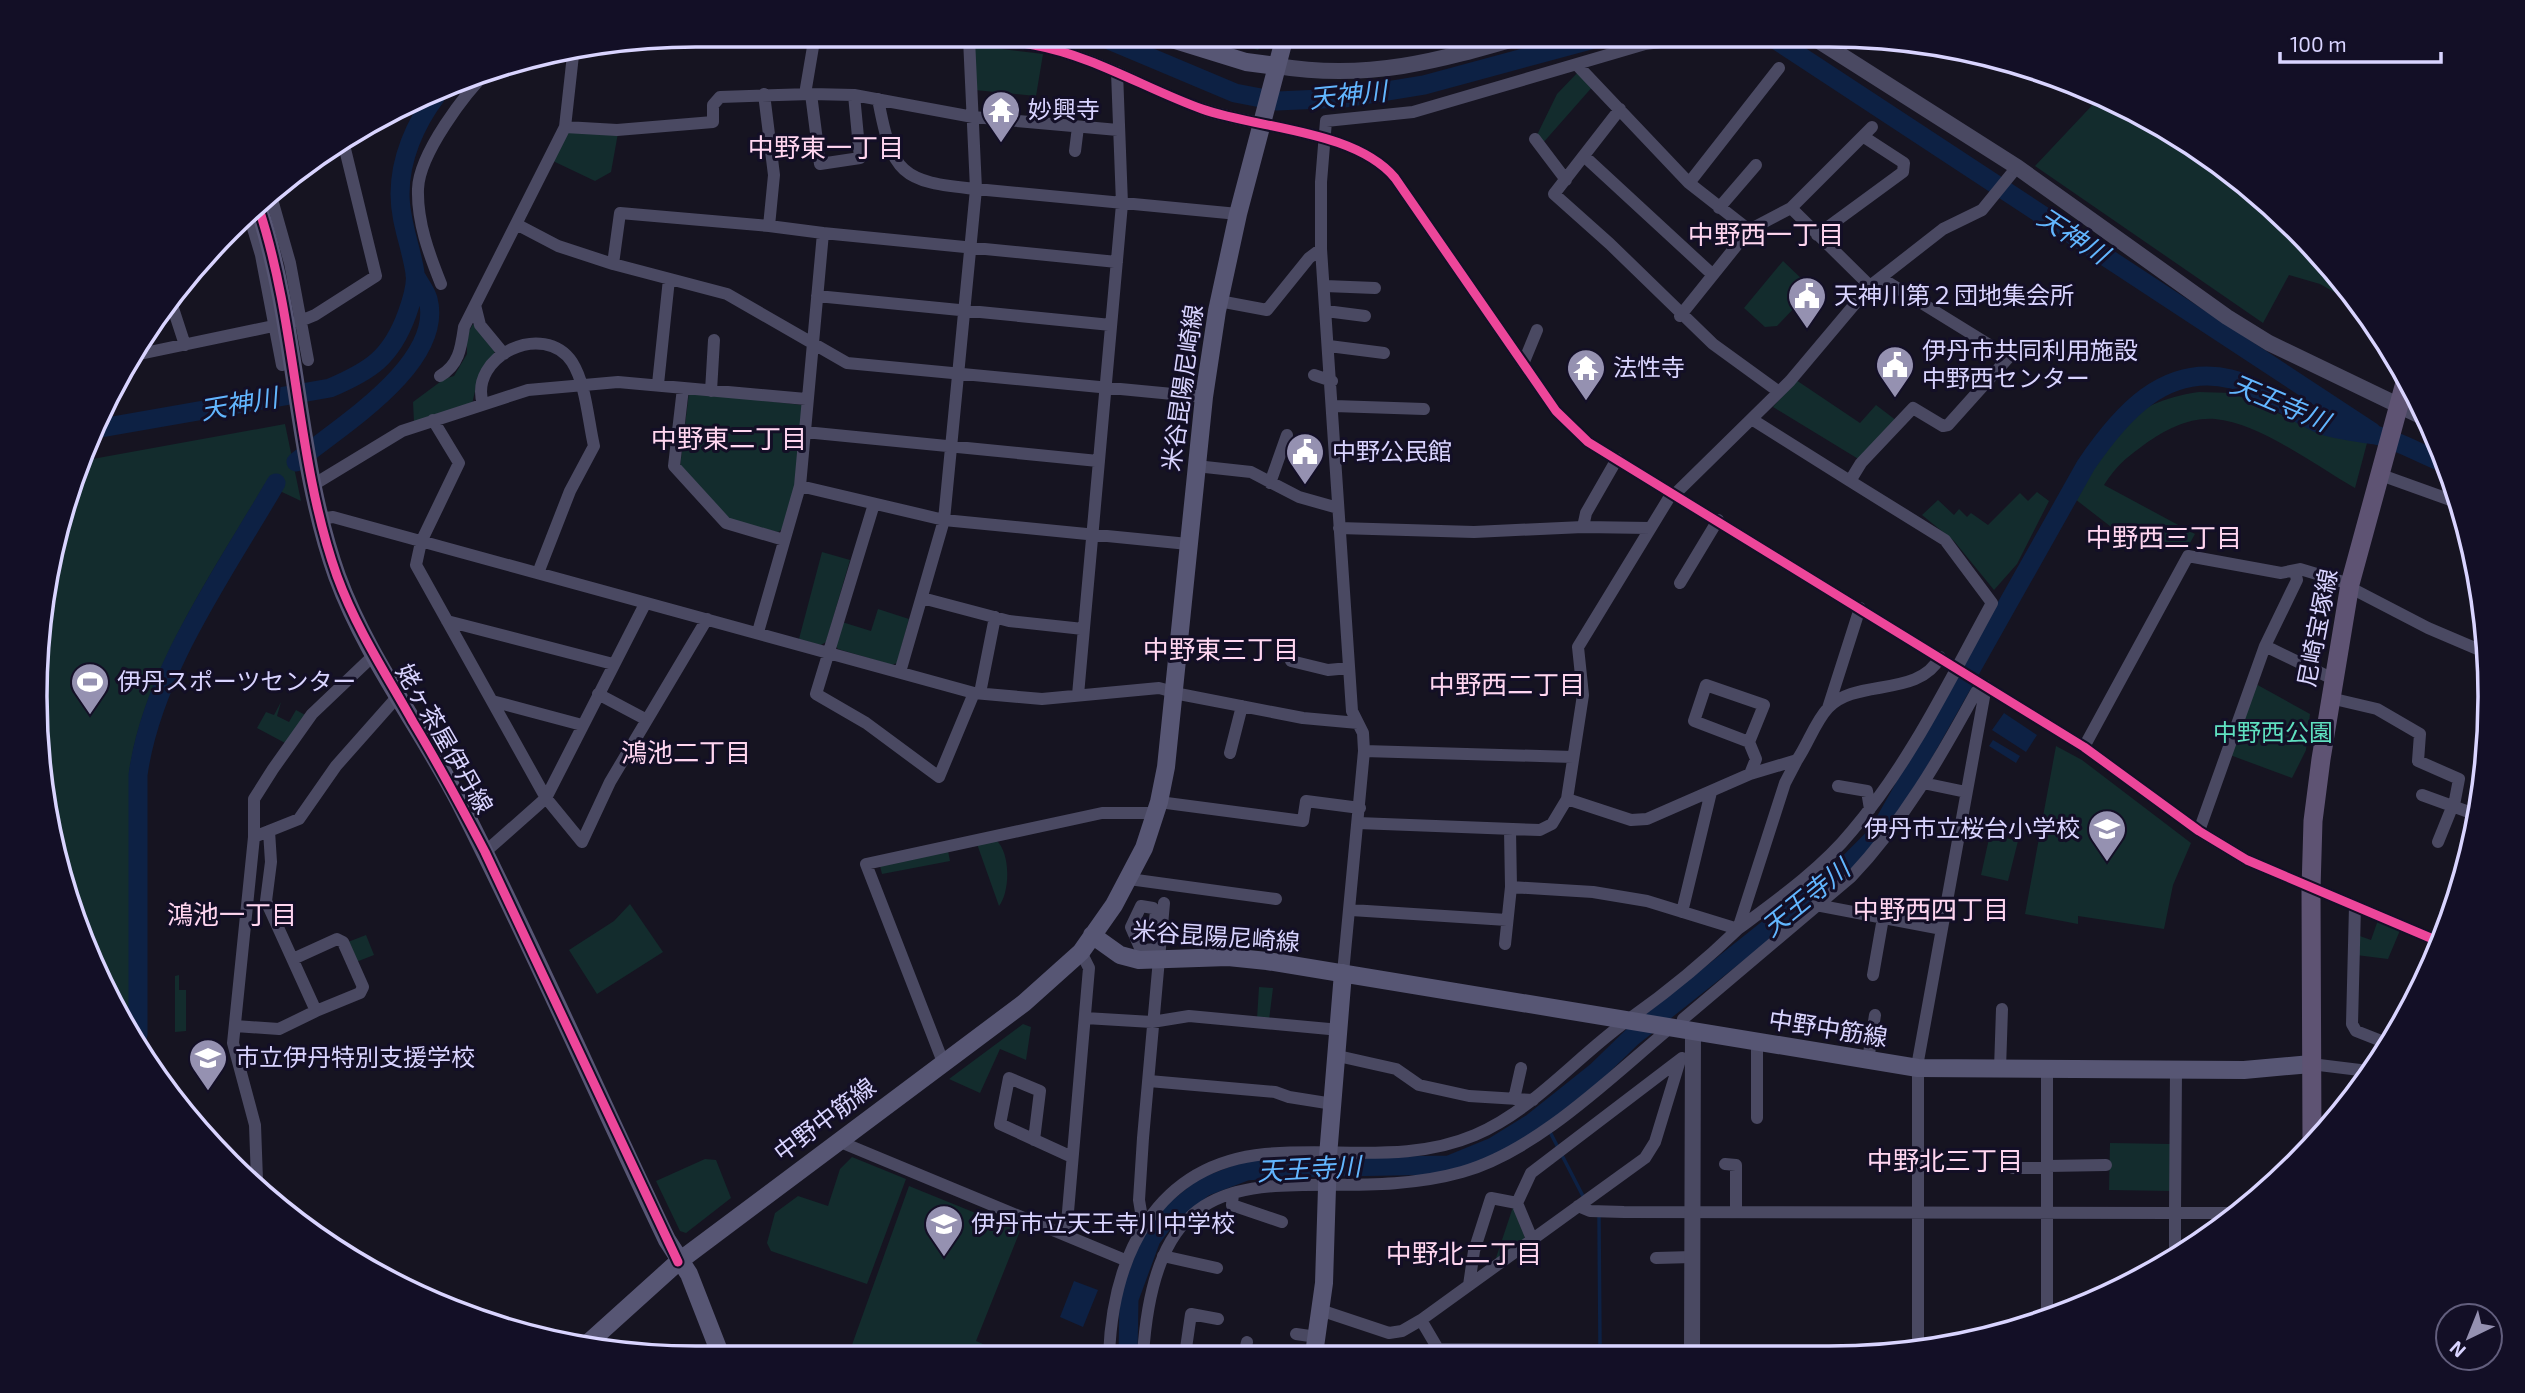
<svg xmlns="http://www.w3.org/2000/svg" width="2525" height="1393" font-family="'Exo 2','Noto Sans JP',sans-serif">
  <rect width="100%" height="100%" fill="#161421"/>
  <path fill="#132c2d" d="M1214,36h54l-10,14z
    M978,46l65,8 -7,42 -61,-6 -2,-40z
    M1580,70l14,15 -52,59 -6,-7 21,-43z
    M2100,97l60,27 105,75 89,95 8,14 -42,-24 -31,-9 -26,48 -228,-157z
    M564,132l54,1 -7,39 -16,9 -42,-20z
    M1783,261l21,20 3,-2 7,6 -11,12 -4,-3 -8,8 4,5 -18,19 -12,1 -21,-19z
    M473,324l22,24 -1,8 -18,31 -4,17 -58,18 -1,-20 31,-23 10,-3 13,-22v-20z
    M1796,380l64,43 16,-18 21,16 -37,39 -87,-53z
    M689,392l113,13 -6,78 -13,46 -5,3 -51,-13 -47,-52z
    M2199,392l33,1 78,34 57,16 -12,45c-39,-22 -95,-65 -140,-69 -26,-2 -50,11 -70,25 -20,15 -27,20 -41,41l91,49 -9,16 -58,-10 -53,-41c33,-61 49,-96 124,-107z
    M285,424l16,77 -36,-17c-51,86 -123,190 -136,290l1,248 -45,-73 -49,-210 22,-214 29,-65z
    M2037,492l12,9 -32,63 -23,26 -40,-49 -32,-26 16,-15 16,15 5,-6 8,8 4,-4 17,12 32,-32 8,8z
    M822,552l28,8 -24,82 -5,3 -22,-6z
    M878,609l31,10 -12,44 -5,2 -54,-16 -4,-5 8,-22 29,9z
    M2254,683l56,31 -4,36 -14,28 -62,-23z
    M281,702l-4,14 12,6 7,-12 11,6 -20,28 -30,-16 9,-16 8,3z
    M2056,746l26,14 109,83 -18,42 -9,44 -86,-13v8l-53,-10z
    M1990,834l28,7 -10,40 -27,-6z
    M996,840c15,13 14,52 3,66l-22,-62z
    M948,851l2,10 -68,13 -2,-8z
    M630,904l33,48 -66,42 -28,-44 45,-29z
    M2378,920l23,8 -13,31 -32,-4 1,-20 14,5z
    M366,935l8,20 -18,7 -8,-20z
    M179,975v15h7v41l-11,1v-56z
    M1259,987l14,1 -4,32 -12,-1z
    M1023,1024l8,3 -5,33 -26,-11 -20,44 -31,-14z
    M2110,1143l61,1v47l-62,-1z
    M852,1157l54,22 -39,105 -96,-33 -4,-8 8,-30 23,-17 30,10 12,-37z
    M705,1159l11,1 15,38 -45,35 -6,-2 -24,-50z
    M909,1186l111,45 -44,110 32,14 -160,1z
    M1513,1207l12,31 -30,23z"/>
  <path fill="#0d2144" d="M2004,713l33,22 -11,17 -34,-22z
    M1993,740l27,16 -4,7 -27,-17z
    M1074,1281l24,9 -15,37 -23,-10z"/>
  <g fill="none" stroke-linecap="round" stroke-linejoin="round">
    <path stroke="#0d2144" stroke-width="3.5" d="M1541,1115l5,10
      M1550,1132l34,66
      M1599,1216l1,129"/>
    <path stroke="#0d2144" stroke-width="19" d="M1097,35l138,58 42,8 67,-3 80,-13 181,-49
      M1770,36l602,396
      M101,428l229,-40c40,-17 61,-30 77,-74 4,-11 10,-29 8,-41 -4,-27 -15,-51 -15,-79 0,-35 15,-70 36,-98
      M296,462c41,-34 149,-98 132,-163 -2,-8 -9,-16 -13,-24
      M138,1035v-260c14,-103 87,-204 138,-292
      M1128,1355l1,-56 22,-60 17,-23 36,-29 42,-16 37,-3 166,-3 44,-18 39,-24 64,-51 36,-35 209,-166 37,-37 208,-369c34,-50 78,-102 145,-86 28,6 63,35 91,46 18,6 35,7 53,10 23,5 47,20 69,28"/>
    <path stroke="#4a4962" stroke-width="12" d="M869,35c54,2 111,0 165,10 60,11 112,44 168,64 57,20 153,21 193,69l161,233 32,31 496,305 115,84 48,29 193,82
      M573,55l-8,72 52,3 96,-8v-17l7,-8 91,-3 9,70 40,-6 -6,-63
      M1578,66l111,117 60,47
      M805,94l10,-59
      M811,94l43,1 119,22 145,13
      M878,99c14,75 23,83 98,90l-7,-150
      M1620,109l-66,85 56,50 103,100 66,48
      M1535,139l31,41
      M1075,151l3,-24
      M1584,156l129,119
      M1689,183l90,-115
      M271,196l19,67 18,97
      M1719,208l37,-43
      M1791,208l79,78
      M250,218l11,37 21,110
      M516,224l42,22 55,18 7,-51 149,13 5,-51 -10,-81
      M769,226l54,7
      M1817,235l86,-63 1,-9 -40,-26
      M613,264l114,30 120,69 357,34
      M441,284c-12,-30 -24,-62 -23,-95 1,-35 47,-96 72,-120
      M1325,286l50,2
      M817,296l294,29
      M1219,301l48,9 42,-52 12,-9
      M171,302l14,43
      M475,305l5,20 24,29
      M1326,311l39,5
      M1680,316l69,-86 42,-22 81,-81
      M298,322l17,-7 61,-39 -32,-131
      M1329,346l55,7
      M135,355l143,-30
      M1523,364l14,-34
      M1314,375l18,6
      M440,376c19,-11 21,-28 24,-49l101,-200
      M658,384l11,-105
      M683,388l-9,78 52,57 58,17
      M711,391l3,-51
      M483,404c-15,-48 61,-84 89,-42 14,22 16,58 22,84l-24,45 -32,82
      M1334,406l90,3
      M433,420l26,43 -38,79 -5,23 130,233 36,44 28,-60 97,-163
      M1753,420l97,61
      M805,432l293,29
      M1196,466l55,6 48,25 39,11
      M2381,475l78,28
      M1270,483l17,-48
      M313,485l89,-54 126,-41 90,-8 188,17
      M800,486l144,34 244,24
      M1675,494l115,-113 80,-95 73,-57 39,-19 35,-43
      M874,504l-58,190 50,29 73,54 35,-84
      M320,519l13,-2 641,176 68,6 117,-11 15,4
      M1583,527l3,-14 31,-54
      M1339,528l135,4 109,-5 67,1
      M1680,583l38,-63
      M2349,587l79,41 61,26
      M922,598l87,23 74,8
      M447,621l166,43
      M758,632l42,-146 23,-253 294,29
      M2265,646l68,33
      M1291,661l37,9 21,-2
      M900,672l44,-152 32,-331 262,25
      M980,693l15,-76
      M1174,693l129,25 55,5
      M598,694l49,26
      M1078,695l44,-491 -5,-132
      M2330,698l47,11 43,25 -2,27 41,18 -4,21 -17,42
      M492,701l90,24
      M1828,708l32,-100
      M1749,742l-55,-21 12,-36 58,20 -15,37 7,17 -6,15
      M2084,747l104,-191 93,17 19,-4 50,15
      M1364,751l209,6
      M1230,753l12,-47
      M1923,783l43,9
      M1838,786l29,5 3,18
      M2422,795l55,20
      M1567,799l64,21 16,-1 103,-45 47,-14c11,-16 18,-38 31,-52 27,-30 91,-10 112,-51
      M1159,802l144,19 3,-20 54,7
      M1358,823l182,7 12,-6 15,-25 16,-104 -5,-48 94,-154
      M2199,831l66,-185 32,-66 -2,-9
      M254,837v-38l19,-30 39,-55 62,-59
      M485,852l61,-54 99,-194
      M1129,879l147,20
      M1816,905l126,24
      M2355,906l-3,118 4,7 33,13
      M1351,910l156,10
      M1682,912l29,-120
      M1154,926l2,-14 -3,-4 -12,-2 -10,21 10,23 17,-1
      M1738,929c39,-29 83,-60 114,-98 58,-68 97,-150 140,-228l-47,-63 -95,-59 11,-18 52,-55 30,18 5,-1 61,-68 -128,-79
      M1738,929l47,-146 12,-23
      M1505,944l6,-57 -1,-57
      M293,959l44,-20 6,3 20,45 -3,6 -44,18
      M1343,973l21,-222 -1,-18 -11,-22 -31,-462v-67l5,-61 87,-9 232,-68 31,-4
      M1873,975l10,-57
      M1085,1018l67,4 37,-6 151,14
      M235,1026l44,3 37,-18 -50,-110 5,-39 -2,-31
      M1681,1029l2,-10 168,-142c52,-55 89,-119 125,-185l10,-6
      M1757,1042v76
      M1338,1056l58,13 23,16 50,11 64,4
      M1868,1060l7,-45
      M943,1062l-77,-198 236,-51h54
      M2311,1064l57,7
      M2000,1069l2,-60
      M2047,1069v251
      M2176,1070l-1,143h62
      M1149,1081l126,11 14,5 44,7
      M1514,1099l7,-31
      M1034,1140l6,-49 -31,-13 -9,46 72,33
      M838,1141l287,119
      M1725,1164l11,1v47
      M2048,1166l58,-1
      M2013,1168h35
      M257,1180l-2,-55 -22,-82 21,-206 45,-18 37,-53 62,-70
      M1233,1193l-1,12 50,17
      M1578,1206l12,5 34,1 551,1v44
      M1143,1224l-4,-24 4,-62 21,-235
      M1066,1235l23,-267 -8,-16
      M1532,1239l-15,-36 14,-30 151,-115
      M1163,1256l54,12
      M1656,1258l36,-1
      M1469,1285l5,-34 17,-53 26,5
      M1320,1310l69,23 13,-2 19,-11 224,-162 10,-16 25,-82
      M1421,1320l20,34
      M1296,1334l21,3
      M1438,1349l480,3
      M1918,1352v-291l68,-375
      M1109,1355c4,-99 46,-190 156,-201 71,-7 142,10 210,-19 60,-26 101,-78 153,-115 38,-27 76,-58 110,-91l-91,-28 -54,-9 -82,-5
      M1143,1355c16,-242 166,-140 319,-183 75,-21 149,-95 208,-144
      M1185,1355l6,-41 27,5
      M1244,1355l3,-13"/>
    <path stroke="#4a4962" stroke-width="16" d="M1811,36l206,131 210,150 42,26 158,76
      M1277,66c91,15 161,-5 247,-30
      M1692,1353l1,-322"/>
    <path stroke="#575674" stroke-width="18" d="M1162,36l84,26 31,4
      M259,209c39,119 36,249 78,367 30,82 84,151 123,227 73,143 137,291 207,437l22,34 32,82
      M1092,935l28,20 19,5 89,-3 39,4 651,107 326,2 67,-6
      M586,1345l92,-83 346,-259 57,-51 33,-47 30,-57 15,-46 7,-35 38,-370 13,-86 21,-97 47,-178
      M1314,1354l10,-71 4,-127 15,-183"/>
    <path stroke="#5e5373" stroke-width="19" d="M2312,1144l-1,-255 2,-68 8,-62 29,-175 56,-205"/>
    <defs>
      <path id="cycleway" d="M869,35c54,2 111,0 165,10 60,11 112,44 168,64 57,20 153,21 193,69l161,233 32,31 496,305 115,84 48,29 193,82
        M259,209c39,119 36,249 78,367 19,52 49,98 76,146 26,43 49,86 72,130l193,410"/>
    </defs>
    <use href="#cycleway" stroke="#130f26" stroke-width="13"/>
    <use href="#cycleway" stroke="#ed469a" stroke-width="9"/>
  </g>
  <defs>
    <symbol id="temple-pin" viewBox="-11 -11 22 30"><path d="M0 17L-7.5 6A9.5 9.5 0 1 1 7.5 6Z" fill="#9591b1" stroke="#130f26"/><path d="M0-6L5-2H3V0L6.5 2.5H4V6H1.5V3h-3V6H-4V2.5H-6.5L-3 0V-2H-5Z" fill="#fff"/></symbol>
    <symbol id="civic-pin" viewBox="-11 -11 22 30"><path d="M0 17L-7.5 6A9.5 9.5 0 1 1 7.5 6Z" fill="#9591b1" stroke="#130f26"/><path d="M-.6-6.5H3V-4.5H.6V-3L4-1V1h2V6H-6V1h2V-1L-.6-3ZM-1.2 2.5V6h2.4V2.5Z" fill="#fff"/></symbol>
    <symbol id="stadium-pin" viewBox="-11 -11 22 30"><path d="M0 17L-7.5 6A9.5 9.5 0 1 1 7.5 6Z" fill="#9591b1" stroke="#130f26"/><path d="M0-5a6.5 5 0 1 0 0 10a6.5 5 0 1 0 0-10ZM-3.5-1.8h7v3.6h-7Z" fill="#fff"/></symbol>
    <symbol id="school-pin" viewBox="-11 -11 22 30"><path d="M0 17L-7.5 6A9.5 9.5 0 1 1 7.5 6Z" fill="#9591b1" stroke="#130f26"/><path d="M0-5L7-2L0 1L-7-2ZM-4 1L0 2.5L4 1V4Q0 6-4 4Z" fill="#fff"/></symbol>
  </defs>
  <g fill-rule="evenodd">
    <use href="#temple-pin" x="979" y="88" width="44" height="60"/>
    <use href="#civic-pin" x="1785" y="274" width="44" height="60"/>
    <use href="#civic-pin" x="1873" y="343" width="44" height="60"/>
    <use href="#temple-pin" x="1564" y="346" width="44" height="60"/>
    <use href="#civic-pin" x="1283" y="430" width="44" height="60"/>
    <use href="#stadium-pin" x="68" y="660" width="44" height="60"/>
    <use href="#school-pin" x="2085" y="807" width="44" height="60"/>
    <use href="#school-pin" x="186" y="1036" width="44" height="60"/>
    <use href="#school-pin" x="922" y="1202" width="44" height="60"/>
  </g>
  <g text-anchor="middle" stroke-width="6" stroke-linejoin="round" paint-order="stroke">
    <g font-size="24" fill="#d9d4ff" stroke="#130f26" text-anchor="start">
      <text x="1028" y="118">妙興寺</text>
      <text x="1834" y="304">天神川第２団地集会所</text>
      <text x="1922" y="359">伊丹市共同利用施設<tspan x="1922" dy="28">中野西センター</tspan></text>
      <text x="1613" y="376">法性寺</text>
      <text x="1332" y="460">中野公民館</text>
      <text x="117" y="690">伊丹スポーツセンター</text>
      <text x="2080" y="837" text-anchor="end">伊丹市立桜台小学校</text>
      <text x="235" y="1066">市立伊丹特別支援学校</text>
      <text x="971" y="1232">伊丹市立天王寺川中学校</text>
    </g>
    <g font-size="24" fill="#d9d4ff" stroke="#130f26">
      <text transform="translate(1183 388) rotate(-82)" y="8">米谷昆陽尼崎線</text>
      <text transform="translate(2318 628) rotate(-79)" y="8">尼崎宝塚線</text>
      <text transform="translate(444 739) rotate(60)" y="8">姥ヶ茶屋伊丹線</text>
      <text transform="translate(1216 937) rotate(4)" y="8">米谷昆陽尼崎線</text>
      <text transform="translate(1828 1029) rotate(9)" y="8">中野中筋線</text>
      <text transform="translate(825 1120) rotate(-37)" y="8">中野中筋線</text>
    </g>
    <g font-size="24" fill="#5fe0c0" stroke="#130f26">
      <text x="2273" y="741">中野西公園</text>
    </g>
    <g font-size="26" font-style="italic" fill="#62b6ff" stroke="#130f26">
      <text transform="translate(1348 95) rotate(-6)" y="9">天神川</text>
      <text transform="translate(2073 236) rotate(33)" y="9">天神川</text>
      <text transform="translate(2280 403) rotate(23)" y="9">天王寺川</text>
      <text transform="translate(239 404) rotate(-10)" y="9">天神川</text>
      <text transform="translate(1806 898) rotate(-39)" y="9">天王寺川</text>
      <text transform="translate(1309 1169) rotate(-3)" y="9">天王寺川</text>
    </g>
    <g font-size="26" fill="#ffd6f0" stroke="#130f26">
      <text x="826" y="157">中野東一丁目</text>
      <text x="1766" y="244">中野西一丁目</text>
      <text x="729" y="448">中野東二丁目</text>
      <text x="2164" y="547">中野西三丁目</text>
      <text x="1221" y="659">中野東三丁目</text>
      <text x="1507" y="694">中野西二丁目</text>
      <text x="686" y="762">鴻池二丁目</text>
      <text x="1931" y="919">中野西四丁目</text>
      <text x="232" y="924">鴻池一丁目</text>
      <text x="1945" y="1170">中野北三丁目</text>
      <text x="1464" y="1263">中野北二丁目</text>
    </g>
  </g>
  <path d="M0 0H2525V1393H0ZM696 47H1829A649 649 0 0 1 2478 696V697A649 649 0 0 1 1829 1346H696A649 649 0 0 1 47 697V696A649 649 0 0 1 696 47Z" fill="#130f26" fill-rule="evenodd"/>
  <path fill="none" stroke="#d9d4ff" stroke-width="3.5" d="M696 47H1829A649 649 0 0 1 2478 696V697A649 649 0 0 1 1829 1346H696A649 649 0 0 1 47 697V696A649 649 0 0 1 696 47Z"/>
  <g transform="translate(2469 1337) rotate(223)"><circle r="33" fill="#130f26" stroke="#625e7d" stroke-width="2"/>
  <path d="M0-5L12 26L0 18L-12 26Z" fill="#9591b1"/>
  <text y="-10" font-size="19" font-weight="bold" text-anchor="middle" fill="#d9d4ff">N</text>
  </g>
  <path d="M2280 52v10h161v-10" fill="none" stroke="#d9d4ff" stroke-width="3.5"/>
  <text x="2290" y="52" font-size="21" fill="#d9d4ff" stroke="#130f26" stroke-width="5" paint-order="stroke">100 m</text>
</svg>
